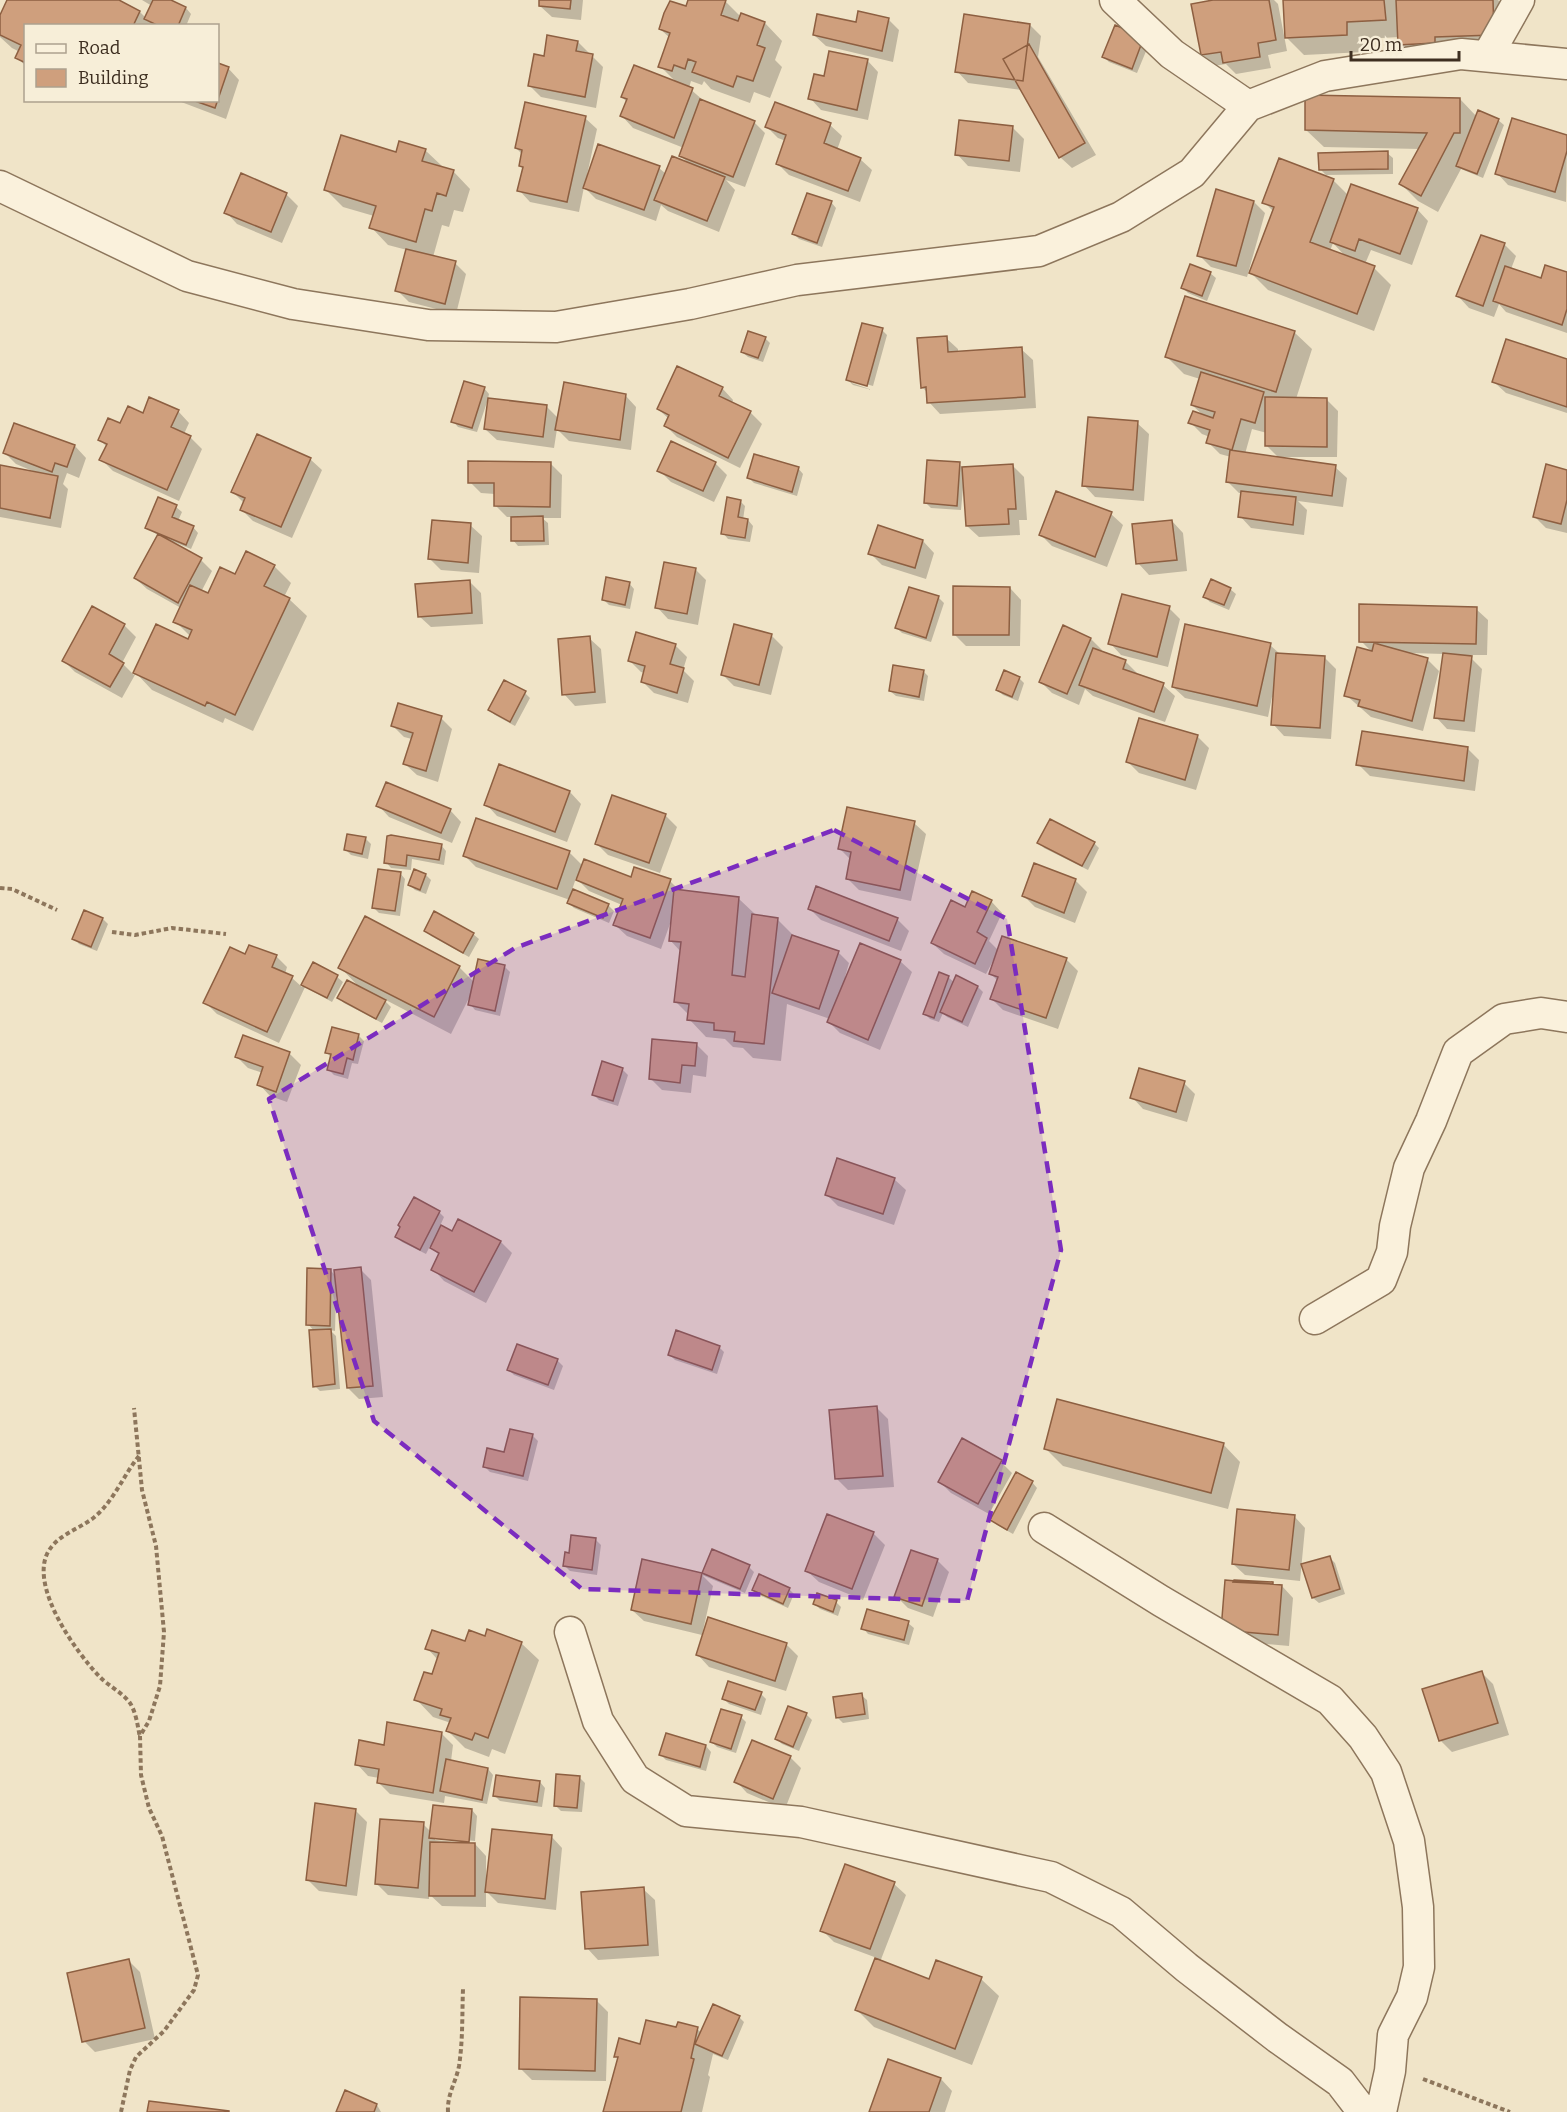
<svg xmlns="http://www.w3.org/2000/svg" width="1567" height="2112" font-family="Bitter,serif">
  <rect width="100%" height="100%" fill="#f0e4c8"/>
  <path fill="#0003" fill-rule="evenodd" d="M9,0h106l25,12 6,6 6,-12 -10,-6h26l18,8 5,6 -5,12h-160v40l-9,-8 3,-6 -8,-4 -12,-11v-18z
    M541,0h42l-2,20 -29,-3 -12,-11z
    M690,0l35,1 16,16 1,-2 23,8 17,18 -7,19 7,7 -12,31 -16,-6 -4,11 -39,-14 -7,-8 -2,4 -11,-4 -2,7 15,13 50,21 11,11 -20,54 -19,-7 9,10 -16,42 -51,-21 -7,-6 -5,16 -60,-22 -12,-12 -5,25 -49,-10 -11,-12 5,-21 -4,-3 2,-12 -6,-6 69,-30 12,11 -10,46h2l10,-29 60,22 7,6 23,-10 -8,-8 3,-8 -51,-20 -11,-12 5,-14 -5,-5 55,-14 -17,-17 10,-28 -10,-9 27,-21z
    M1222,0h52l4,4 9,47 -19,4 3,13 -35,6 -10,-10 -12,2 -12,-12z
    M1285,0h213l11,12 2,40 -94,9 -18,-17v-7l-35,2v13l-60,3 -17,-17z
    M888,19l11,11 -6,32 -67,-16 -12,-11 43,-12z
    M1030,25l11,11 -3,21 58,98 -24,13 -12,-11 -38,-67 -54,-7 -11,-12z
    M1116,27l33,17 -12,29 -28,-11 -5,-5z
    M578,42l25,25 -7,41 -55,-11 -11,-11z
    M867,60l11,12 -10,48 -47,-10 -11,-12z
    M218,65l10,3 11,12 -13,39 -50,-19h42z
    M1460,99l17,18 21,3 6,5 -21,53 -22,-9 -23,43 -20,-11 -17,-17 19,-35 -96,-2 -18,-17z
    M776,104l54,21 12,11 -5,14 23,9 12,11 -12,32 -71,-27 -12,-12 9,-22 -8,-3 -11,-11z
    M1012,127l12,12 -4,33 -52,-6 -11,-12z
    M1567,137l-1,65 -58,-17 -11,-12z
    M425,150l18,17 10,4 17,18 -7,23 -9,-2 -5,17 -7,-2 -9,32 22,6 11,11 -10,40 -47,-12 -12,-12 10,-40 -19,-5 -17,-18 3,-11 -31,-9 -17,-17 72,-36z
    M1387,153l6,5v16l-67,1 -6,-6z
    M242,175l44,19 12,12 -16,37 -45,-19 -11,-12z
    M1333,180l15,15 69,14 11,12 -16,44 -41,-15 -6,14 9,4 17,17 -17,46 -106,-41 -17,-17 23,-61 -10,-10zM1333,243l14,15 -17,-7z
    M831,202l5,6 -14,39 -23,-8 -5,-5z
    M1254,202l11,11 -18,64 -36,-10 -12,-12z
    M1504,244l12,12 -5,13 31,11 25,-7v60l-61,-21 -7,-8 -5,13 -25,-9 -11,-12z
    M1210,273l6,5 -9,23 -19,-8 -5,-5z
    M882,330l5,5 -14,51 -21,-6v3l20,7 -19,-5 -5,-5z
    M1294,332l18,17 -16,50h30l12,12 -1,46h-54l-1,2 53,8 12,11 -4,29 -45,-6 9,9 -3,25 -53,-7 -11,-12 2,-23h-3l-12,-12 4,-24 -11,-3 -12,-12 2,-5 -8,-3 -12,-12 15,-5 -13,-12 8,-26 -16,-5 -17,-17zM1252,429l15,4v13l13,13 -35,-5z
    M765,338l5,5 -7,19 -15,-5 -6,-5z
    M946,338l12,11v4l63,-4 12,11 3,48 -96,6 -11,-12 -1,-9 -6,-6z
    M1567,361v52l-61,-20 -12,-11z
    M484,388l5,6 -1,5 59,8 12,12 66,-24 11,12 -5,43 -62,-9 -12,-12 -3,19 -57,-8 -12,-11 4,-29 -1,-1 -11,33 -19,-5 -5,-6z
    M722,388l11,12 -1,3 18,9 12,12 -22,44 -63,-31 -12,-12 4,-6 -11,-10z
    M178,411l11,12 -5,11 6,3 12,12 -23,52 -66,-30 -12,-12 6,-12 -7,-7 21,-15 22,-10z
    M1137,423l12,11 -5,67 -49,-4 -11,-12z
    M75,446l11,12 -7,20 -12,-5 -4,11 5,5 -7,39 -61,-11v-50l35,6v-1l-19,-8 -11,-11z
    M310,459l12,11 -30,68 -39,-17 -11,-11 2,-7 -11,-11z
    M715,463l12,12 -13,27 -43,-20 -12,-12z
    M551,464l11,11 -1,43h-19l6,5 1,22 -31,1 -5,-6 -1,-23h-5l-12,-12v-11l-14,-1 -11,-11z
    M959,464l5,5 49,-3 11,11 3,43h-8l1,15 -41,2 -12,-11 -2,-38h-2l-2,22 -30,-2 -5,-5z
    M798,468l5,6 -6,22 -43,-13 -5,-5z
    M1567,471v62l-21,-5 -12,-12z
    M1057,493l54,21 12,11 -16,42 -55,-21 -11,-11z
    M159,499l17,8 6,5 -4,9 15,6 5,6 -7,16 -17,-7 -1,2 28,16 11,11 -11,21 7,3 27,-19 39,-10 17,17 -7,14 5,2 18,17 -54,115 -28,-13 -2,5 -71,-33 -16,-17 -14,25 -47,-26 -11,-11 60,-36 12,12 -14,26 12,12 23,-49 32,15 2,-4 -16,-16 6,-13 -34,-19 -12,-11 24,-42 -13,-9z
    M740,501l5,5 -2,14h5l5,6 -3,16 -22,-3 -5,-6z
    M1172,521l11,12 4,38 -38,4 -11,-12z
    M470,525l12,11 -3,37 -38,-3 -11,-11z
    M923,541l11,12 -8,26 -44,-14 -12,-12z
    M695,569l11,11 -8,45 -30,-6 -11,-12z
    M470,582l11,11 2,31 -52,3 -12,-11z
    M629,583l5,6 -4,20 -21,-4 -5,-5z
    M1010,588l11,12 -1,46h-54l-12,-12z
    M910,589l29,9 5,5 -13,39 -29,-9 -5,-5z
    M1230,589l6,5 -7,16 -19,-8 -5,-5z
    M1169,608l11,11 -12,48 -47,-12 -11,-12z
    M1476,609l12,11 -1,35h-19l14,14 -7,63 -28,-3 -11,-12 8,-63 -34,-1 17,6 12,12 -16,60 -52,-14 -25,-22 27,-42 -12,-12z
    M771,635l12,12 -12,48 -37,-9 -11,-11z
    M589,638l12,11 5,54 -31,3 -11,-12z
    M1091,639l11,11 -1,3 24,8 12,12 -1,2 27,10 12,11 -10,26 -72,-26 -8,-7 -6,16 -27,-12 -11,-11z
    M675,645l12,12 -4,13 11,11 -6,22 -34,-10 -11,-11 2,-9 -4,-1 -12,-12z
    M1270,645l10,9 45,4 11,11 -5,70 -47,-3 -11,-12 1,-27h-2l-4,20 -83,-19 -12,-11z
    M923,671l5,5 -4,25 -28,-5 -6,-5z
    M1019,678l5,5 -6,18 -15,-6 -5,-5z
    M525,693l5,5 -15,28 -20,-11 -6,-5z
    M441,718l11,11 -14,53 -21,-7 -12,-11 7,-25 -8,-2 -12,-12z
    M1197,736l12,12 -13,42 -57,-17 -12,-12z
    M1468,749l11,11 -4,31 -105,-15 -12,-12z
    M500,766l70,26 11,12 -14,38 -70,-26 -11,-12z
    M613,796l53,20 11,11 -17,46 -52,-18 -12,-12z
    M378,805l72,5 11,12 -9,21 -63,-26z
    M914,823l12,11 -15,67 -52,-11 -12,-12 4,-18 -11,-11z
    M388,837l53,8 5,6 -2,14 -32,-6 -1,11 -20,-2 -5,-6z
    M365,838l6,6 -3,15 -17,-4 -5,-5z
    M1039,842l55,1 5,5 -11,22 -44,-22z
    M569,852l14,14 49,13 38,2 11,11 57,6 18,17 21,4 17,17 44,16 11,11 -4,14 2,1 53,-17 12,11 -32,78 -40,-17 -11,-11 1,-3 -43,-15 -6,57 -28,-3 -10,-10 -10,-1 -8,-8 -19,-2 -17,-18v-4l-13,-13 5,-50 -11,-12 1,-19 -10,28 -34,-13 -12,-11 7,-20 -33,-14 -13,-13 -4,12 37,16 5,5 -5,12 -35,-15 -5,-5 1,-3 -94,-33 -11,-11z
    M1035,865l41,16 11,11 -12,31 -40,-16 -11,-11z
    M400,873l5,6 -5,37 -21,-3 -5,-5z
    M426,875l5,5 -5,14 -11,-4 -5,-5z
    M991,901l11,12 -13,28 10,10 67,8 12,12 -20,58 -55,-19 -11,-11 6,-18 -7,-7 5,-14 -2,-1 -8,15 -42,-20 -12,-11 34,-34z
    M810,909l87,10 12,12 -8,20 -80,-31z
    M85,912l18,7 5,5 -11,27 -18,-7 -5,-6z
    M426,930l47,4 6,5 -10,18 -38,-21z
    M276,956l11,11 -2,7 7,4 10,9 11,-23 24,13 6,5 -11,20 -27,-15 -26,56 -62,-29 -12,-12z
    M504,966l6,6 -10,44 -25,-6 -5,-6v-8l-19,38 -69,-36 9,9 -9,16 -38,-20 -5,-5 21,-10 -20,-21h119l15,15z
    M948,977l7,6 23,4 5,5 -15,35 -21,-10 -4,-4 -4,9 -9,-3 -5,-5z
    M358,1035l6,6 -6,23 -6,-1 -4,16 -14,-4 -5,-5 3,-12 -5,-5z
    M697,1045l11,11 -2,21 -13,-2 -2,18 -29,-3 -12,-12z
    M289,1053l12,12 -14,37 -17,-6 -11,-12 4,-11 -15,-5 -12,-12z
    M622,1069l6,6 -10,31 -19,-6 -6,-6z
    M1184,1083l11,11 -8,28 -44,-13 -11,-12z
    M894,1179l12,11 -12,35 -56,-19 -11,-11z
    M439,1212l5,5 -4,9 12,7 7,-12 42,21 11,11 -26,50 -42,-22 -11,-12 7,-13 -10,-10 -4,8 -24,-12 -5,-5z
    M360,1269l11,11 12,117 -24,2 -11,-11 -10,-94h-2l-1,37 -5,-1 6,6 4,53 -20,2 -5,-5v-54l-7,-8 23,-53 5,5z
    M719,1347l5,5 -7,22 -42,-14 -6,-6z
    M557,1360l6,6 -9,24 -40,-15 -5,-5z
    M877,1408l11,11 6,68 -46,3 -12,-12z
    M511,1431l22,5 5,5 -10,40 -38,-9 -5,-5 21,-13z
    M1223,1444l17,18 -12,47 -165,-43 -17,-17z
    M1001,1462l11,11 -23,41 -38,-21 -11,-11z
    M1032,1482l5,6 -24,46 -16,-9 -5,-5z
    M1294,1516l11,12 -5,53 -55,-6 -12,-11z
    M873,1533l12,12 -22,55 -44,-18 -12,-11z
    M596,1540l5,5 -4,30 -27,-4 -5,-5 5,-12z
    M713,1551l36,16 5,5 -9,21 -43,-18 11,11 -11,49 -58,-14 -12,-11 11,-49 60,14z
    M1329,1557l6,6 10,31 -26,9 -6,-5 -10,-33z
    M937,1560l12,12 -16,45 -25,-9 -12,-12z
    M1282,1586l11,12 -4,48 -55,-5z
    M789,1589l5,5 -6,14 -29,-13 -5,-5z
    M836,1602l5,5 -3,9 -18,-7 -6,-6z
    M908,1623l6,5 -5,17 -41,-11 -5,-6z
    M486,1638l35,5 18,17 -34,94 -13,-5 -3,8 -24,-9 -17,-17 3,-8 -18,-6 -17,-18 17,-23 5,-16 -11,-12 39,-5z
    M786,1644l12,12 -12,35 -77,-24 -11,-12z
    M1482,1673l11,11 16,51 -57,17 -12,-12z
    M761,1694l5,5 -5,16 -32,-11 -6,-6z
    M861,1695l6,5 2,19 -26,4 -6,-6z
    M806,1714l6,6 -13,31 -17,-7 -5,-5z
    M741,1717l5,5 -10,31 -19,-6 -5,-5z
    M442,1734l11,11 -2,16 37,8 5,6 -6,29 -42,-8 -1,7 -54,-9 -11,-11v-5l-11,-2 -11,-12 28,-18z
    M706,1746l5,6 -5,19 -40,-11 -5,-5z
    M790,1757l11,11 -16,41 -38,-16 -11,-12z
    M579,1777l6,6 -3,29 -21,-1 -5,-5z
    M540,1782l5,6 -3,19 -42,-6 -5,-5z
    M472,1810l5,6 -2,25 -40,-4v3l40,4 11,12v20l2,1 63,-41 11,12 -6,62 -58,-7 -12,-12v16l-44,-1 -13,-12v5l-41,-4 -12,-12 47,-59 8,8z
    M356,1811l11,11 -10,74 -38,-5 -12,-12z
    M894,1884l12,11 -26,67 50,19 7,-19 44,17 18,17 -27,69 -98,-38 -17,-17 20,-52 -43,-16 -12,-12z
    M643,1889l12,11 4,56 -61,4 -11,-12z
    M129,1961l11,11 15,67 -60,13 -11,-11z
    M596,2000l12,12 -2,69 -74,-1 -11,-11z
    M739,2017l5,5 -16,38 -15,-6 -5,21 2,2 -8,35h-97l14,-53 -3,-3 61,-27h20l5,4z
    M889,2061l52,18 11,12 -7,21h-74z
    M346,2092l31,13 4,7h-43z"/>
  <path fill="#cf9f7d" stroke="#8d5f41" stroke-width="1.5" d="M7,0h112l21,11 -7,15h-107v37l-11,-5 6,-13 -21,-10v-20z
    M153,0h18l15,7 -8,19h-19l-15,-7z
    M539,0h32l-1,9 -31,-3z
    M688,0h38l-5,15 17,6 3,-8 24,9 -8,23 8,3 -12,33 -16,-5 -4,11 -41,-15 4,-10 -8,-3 -3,10 -11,-4 -2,6 -14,-4 12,-34 -11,-4 5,-16 6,-12 16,5z
    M1213,0h56l7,40 -18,3 2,14 -37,6 -2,-11 -20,3 -10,-51z
    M1283,0h101l2,20 -39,2v13l-62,3z
    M1396,0h97l1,35 -59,2v6l-37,2z
    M858,11l31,7 -7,33 -69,-16 4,-21 39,8z
    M964,14l66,10 -7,57 -68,-9z
    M1115,25l29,12 -12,32 -30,-12z
    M547,35l31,6 -2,10 17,3 -8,43 -57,-11 6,-32 10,2z
    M1029,44l56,99 -26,15 -56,-99z
    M829,51l39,8 -11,51 -49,-11 6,-25 10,2z
    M218,63l11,4 -14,41 -23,-8h26z
    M634,65l59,23 -19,50 -54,-22 7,-17 -6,-2z
    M1305,95l155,3v35h-6l-33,63 -22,-12 28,-51 -122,-3z
    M700,99l55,22 -22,56 -54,-21z
    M525,102l61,14 -19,86 -50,-11 6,-24 -4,-1 3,-16 -7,-2z
    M775,102l56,21 -7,20 37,15 -13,33 -72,-27 10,-29 -21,-8z
    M1478,110l21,9 -22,55 -21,-8z
    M1512,118l55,17v16l-12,41 -60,-18z
    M959,120l54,6 -4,35 -54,-6z
    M341,135l55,17 3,-11 27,8 -4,12 32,9 -8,26 -9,-3 -5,18 -7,-2 -9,33 -47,-14 7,-22 -52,-16z
    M598,144l62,22 -16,44 -61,-22z
    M1388,151v18l-69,1 -1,-17z
    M672,156l53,21 -18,44 -53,-21z
    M1279,158l55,21 -24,63 65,24 -18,48 -108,-41 25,-66 -12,-4z
    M241,173l46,20 -16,39 -47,-19z
    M1351,184l67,24 -18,46 -41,-15 -4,12 -25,-9z
    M1216,189l38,12 -18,65 -39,-10z
    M807,193l25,8 -15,42 -25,-9z
    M1481,235l24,8 -22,63 -27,-10z
    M406,249l50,12 -11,43 -50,-13z
    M1190,264l21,8 -9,24 -21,-8z
    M1545,265l22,7v37l-5,16 -69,-24 12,-35 36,12z
    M1185,296l110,35 -19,61 -111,-35z
    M862,323l21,5 -16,58 -21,-6z
    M748,331l18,6 -8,21 -17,-6z
    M947,336l1,16 74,-5 3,50 -98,6 -1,-16 -5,1 -4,-50z
    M1506,339l61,20v48l-75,-25z
    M677,366l46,21 -4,9 32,15 -23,47 -64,-32 5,-11 -12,-6z
    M1201,372l63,20 -9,31 -14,-4 -9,31 -26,-7 4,-13 -22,-7 5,-12 20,7 2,-6 -24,-7z
    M464,381l21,6 -13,41 -21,-6z
    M564,382l62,12 -6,46 -65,-10z
    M149,397l30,13 -8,17 20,9 -24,54 -68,-30 8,-16 -9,-4 10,-22 12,5 8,-17 15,7z
    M1265,397l62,1v49l-62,-1z
    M488,398l59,7 -4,32 -59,-8z
    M1088,417l50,4 -5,69 -51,-4z
    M14,423l61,22 -8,22 -12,-4 -3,9 -49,-19z
    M257,434l54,24 -30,69 -41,-17 5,-12 -14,-6z
    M671,441l45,21 -13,29 -46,-20z
    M1230,450l106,15 -4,31 -106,-14z
    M754,454l45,13 -7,25 -45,-14z
    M927,460l33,2 -3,44 -33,-3z
    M468,461l83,1 -1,45 -56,-1v-23h-26z
    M1013,464l3,45h-8l1,15 -43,2 -4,-59z
    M1546,464l21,6v30l-6,24 -28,-7z
    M0,465l58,11 -8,42 -50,-10z
    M1056,491l56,21 -17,45 -56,-22z
    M1241,491l55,6 -3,28 -55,-8z
    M158,497l19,8 -5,12 22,9 -8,19 -41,-17z
    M727,497l14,3 -3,17 10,2 -3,19 -24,-4z
    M543,516l1,25h-33v-24z
    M432,520l39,3 -3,40 -40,-4z
    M1172,520l5,40 -41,4 -4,-40z
    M878,525l45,15 -8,28 -47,-14z
    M158,534l44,24 -24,45 -44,-25z
    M246,551l29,14 -11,21 26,12 -55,117 -28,-13 -2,4 -72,-33 23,-49 32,15 4,-9 -19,-8 17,-37 18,8 12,-26 15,7z
    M664,562l32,6 -9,46 -32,-6z
    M606,577l24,5 -5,23 -23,-5z
    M1211,579l20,9 -7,17 -21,-8z
    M470,580l2,33 -54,4 -3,-33z
    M953,586l57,1 -1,48h-56z
    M909,587l30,9 -13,42 -31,-10z
    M1122,594l48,12 -13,51 -49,-13z
    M1359,604l118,3 -1,37 -117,-2z
    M92,606l33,18 -16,30 15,9 -14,24 -48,-26z
    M734,624l38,10 -13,51 -38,-10z
    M1185,624l86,19 -14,63 -85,-19z
    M1063,625l28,13 -24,56 -28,-12z
    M636,632l40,12 -6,20 14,4 -7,25 -36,-11 4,-16 -17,-5z
    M590,636l5,56 -33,3 -4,-56z
    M1374,643l54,15 -16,63 -54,-15 2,-6 -16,-4 13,-49 15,4z
    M1093,648l33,12 -3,9 41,14 -10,29 -75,-27z
    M1276,653l49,3 -5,72 -49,-3z
    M1443,653l29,3 -8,65 -30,-3z
    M893,665l31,5 -5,27 -30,-6z
    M1004,670l16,7 -8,20 -16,-7z
    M504,680l22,11 -16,31 -22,-12z
    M398,703l44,13 -16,55 -23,-7 10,-31 -22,-7z
    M1139,718l59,17 -13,45 -59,-18z
    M1362,731l106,16 -4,34 -108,-16z
    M499,764l71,27 -15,41 -71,-27z
    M386,782l65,27 -10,24 -65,-27z
    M612,795l54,19 -17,49 -54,-19z
    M847,807l68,14 -15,69 -54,-11 5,-27 -13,-3z
    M476,818l94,33 -13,38 -94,-33z
    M1050,819l45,23 -13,24 -45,-23z
    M347,834l19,3 -4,17 -18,-4z
    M391,835l51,9 -3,16 -32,-5 -1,11 -22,-3 3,-27z
    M584,859l47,18 3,-10 37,12 -21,59 -37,-13 10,-26 -47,-19z
    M1034,863l42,16 -12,34 -42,-17z
    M378,869l23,3 -6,39 -23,-3z
    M414,869l12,5 -6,16 -12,-5z
    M816,886l82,32 -9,23 -81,-32z
    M573,889l36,15 -6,14 -36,-15z
    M674,889l65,8 -7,78 13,2 7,-63 26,4 -14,126 -30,-3 1,-9 -21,-2v-7l-27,-3 2,-16 -15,-2 7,-60 -12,-1z
    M972,891l20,9 -15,32 10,6 -12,26 -44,-21 20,-43 14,7z
    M84,910l19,8 -12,29 -19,-8z
    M434,911l40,22 -11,20 -39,-22z
    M365,916l95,50 -26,51 -96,-49z
    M792,935l47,16 -20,58 -47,-16z
    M1002,936l65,22 -21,60 -56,-19 8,-22 -9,-3z
    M860,943l41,17 -33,80 -41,-18z
    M249,945l28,10 -5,12 21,9 -26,56 -64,-29 27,-56 15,7z
    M478,959l27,6 -10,46 -27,-6z
    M313,962l25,13 -11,23 -26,-13z
    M939,972l10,4 -15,42 -11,-4z
    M956,975l22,11 -16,36 -22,-10z
    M347,980l39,20 -10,19 -39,-21z
    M332,1027l27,7 -6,26 -6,-2 -4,16 -16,-4 4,-16 -6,-1z
    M243,1035l47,17 -14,40 -19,-7 6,-18 -28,-10z
    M652,1039l45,4 -2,23 -13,-1 -2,18 -31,-4z
    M602,1061l21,7 -10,33 -21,-6z
    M1139,1068l46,13 -9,31 -46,-14z
    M837,1158l58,20 -12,36 -58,-19z
    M414,1197l26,14 -20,39 -25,-13 5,-10 -2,-2z
    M458,1219l43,22 -27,51 -43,-22 8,-17 -9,-5 11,-23 11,6z
    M361,1267l12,119 -26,2 -13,-118z
    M307,1268l24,1 -1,57 -24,-1z
    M331,1329l4,55 -22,3 -4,-57z
    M676,1330l44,16 -8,24 -44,-15z
    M517,1344l41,15 -10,26 -41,-15z
    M1057,1399l167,44 -13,50 -167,-44z
    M877,1406l6,70 -48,3 -6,-69z
    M510,1429l23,5 -10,42 -40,-9 4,-19 17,4z
    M962,1438l40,22 -24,44 -40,-22z
    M1016,1472l17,9 -26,49 -17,-10z
    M1237,1509l58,6 -6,55 -57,-6z
    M827,1514l47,18 -22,57 -47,-18z
    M571,1535l25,3 -4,32 -29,-4 2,-14 4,1z
    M712,1549l38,16 -10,24 -38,-16z
    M911,1550l27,9 -16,47 -28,-9z
    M1330,1556l10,33 -28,9 -11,-34z
    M642,1559l60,14 -11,51 -60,-14z
    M759,1574l31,14 -7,16 -31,-14z
    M1225,1580l57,5 -4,50 -57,-5z
    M1234,1580l39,2v2l-40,-2z
    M817,1593l20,7 -4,12 -20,-8z
    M867,1609l42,12 -5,19 -43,-11z
    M708,1617l79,26 -12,38 -79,-26z
    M487,1629l35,13 -34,96 -13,-5 -3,7 -26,-9 5,-13 -11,-3 2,-6 -28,-9 10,-28 8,2 7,-21 -14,-4 7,-19 33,11 4,-11 16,6z
    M1482,1671l16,52 -59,18 -17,-52z
    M728,1681l34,11 -7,18 -33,-11z
    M862,1693l3,21 -29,4 -3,-21z
    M788,1706l19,7 -14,34 -18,-8z
    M721,1709l21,6 -11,34 -21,-7z
    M387,1722l55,10 -9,61 -56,-10 2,-14 -24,-4 4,-25 25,5z
    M666,1733l40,12 -6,22 -41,-12z
    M752,1740l39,16 -18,43 -39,-17z
    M446,1759l42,9 -6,32 -42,-9z
    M556,1774l24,2 -3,32 -23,-2z
    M496,1775l44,6 -3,21 -44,-6z
    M315,1803l41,6 -10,77 -40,-6z
    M433,1805l39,4 -3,33 -40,-4z
    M380,1819l44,3 -6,66 -43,-4z
    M492,1829l60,6 -7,64 -60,-7z
    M430,1842l45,1v53h-46z
    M845,1864l50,18 -25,67 -50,-18z
    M644,1887l4,58 -63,4 -4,-57z
    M875,1958l54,21 7,-19 46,17 -27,72 -100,-39z
    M129,1959l16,69 -63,14 -15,-69z
    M520,1997l77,2 -2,72 -76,-2z
    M713,2004l27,12 -18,40 -27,-12z
    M646,2020l30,7 2,-5 20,5 -7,31 3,1 -13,53h-78l15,-55h-4l5,-19 21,6z
    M888,2059l53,19 -12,34h-60z
    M345,2090l32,14 -3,8h-38z
    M149,2101l80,10v1h-82z"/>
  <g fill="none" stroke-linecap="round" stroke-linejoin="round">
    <defs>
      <path id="street" d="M1115,0l57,54 76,52
        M1488,55l31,-55
        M0,186l187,90 106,28 135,21 128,2 134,-23 107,-24 242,-29 82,-34 71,-44 56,-67 77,-30 136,-22 106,10
        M1315,1319l66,-39 11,-28 3,-26 14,-58 22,-47 27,-69 46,-33 37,-6 26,4
        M1044,1528l117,73 169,99 33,37 23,35 23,69 9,66 1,60 -7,30 -19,38 -3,36 -9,41
        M570,1632l28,89 37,58 51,32 115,11 250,55 70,35 65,55 92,71 62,44 23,30"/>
    </defs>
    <use href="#street" stroke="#8d765c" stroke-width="33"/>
    <path stroke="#8d765c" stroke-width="4" stroke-dasharray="4.5 3" stroke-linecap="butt" d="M0,888l12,1 45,21
      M112,932l23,3 37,-7 54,6
      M139,1456c-17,21 -27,50 -50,65 -15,10 -34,16 -42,33 -16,35 29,98 52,122 9,10 23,16 31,27 6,9 8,24 10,35
      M1423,2079l87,33
      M121,2112l9,-42 6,-13 28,-26 30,-41 4,-15 -36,-139 -13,-28 -8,-33 -1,-39 9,-15 11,-35 4,-54 -8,-86 -14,-56 -8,-82
      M448,2112c-1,-18 8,-30 11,-46 4,-26 3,-51 4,-77"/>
    <use href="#street" stroke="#faf1dc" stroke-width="30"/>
  </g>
  <path fill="#7b2cbf" fill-opacity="0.2" stroke="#7b2cbf" stroke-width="4.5" stroke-dasharray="12 8" stroke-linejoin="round" d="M834,830l173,89 54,331 -94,351 -385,-12 -208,-168 -105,-322 246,-151z"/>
  <rect x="24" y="24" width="195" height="78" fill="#f7eed8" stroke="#ada18e" stroke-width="1.5"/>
  <rect x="36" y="44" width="30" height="9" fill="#faf1dc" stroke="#ada18e" stroke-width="1.5"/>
  <text x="78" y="54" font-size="18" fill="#3d2e20">Road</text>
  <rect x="36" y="69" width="30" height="18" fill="#cf9f7d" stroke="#ada18e" stroke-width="1.5"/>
  <text x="78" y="84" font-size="18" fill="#3d2e20">Building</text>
  <path d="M1351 51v9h108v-9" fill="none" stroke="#3d2e20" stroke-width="3"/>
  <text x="1360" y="51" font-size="18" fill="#3d2e20" stroke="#f7eed8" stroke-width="4.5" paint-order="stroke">20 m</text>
</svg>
